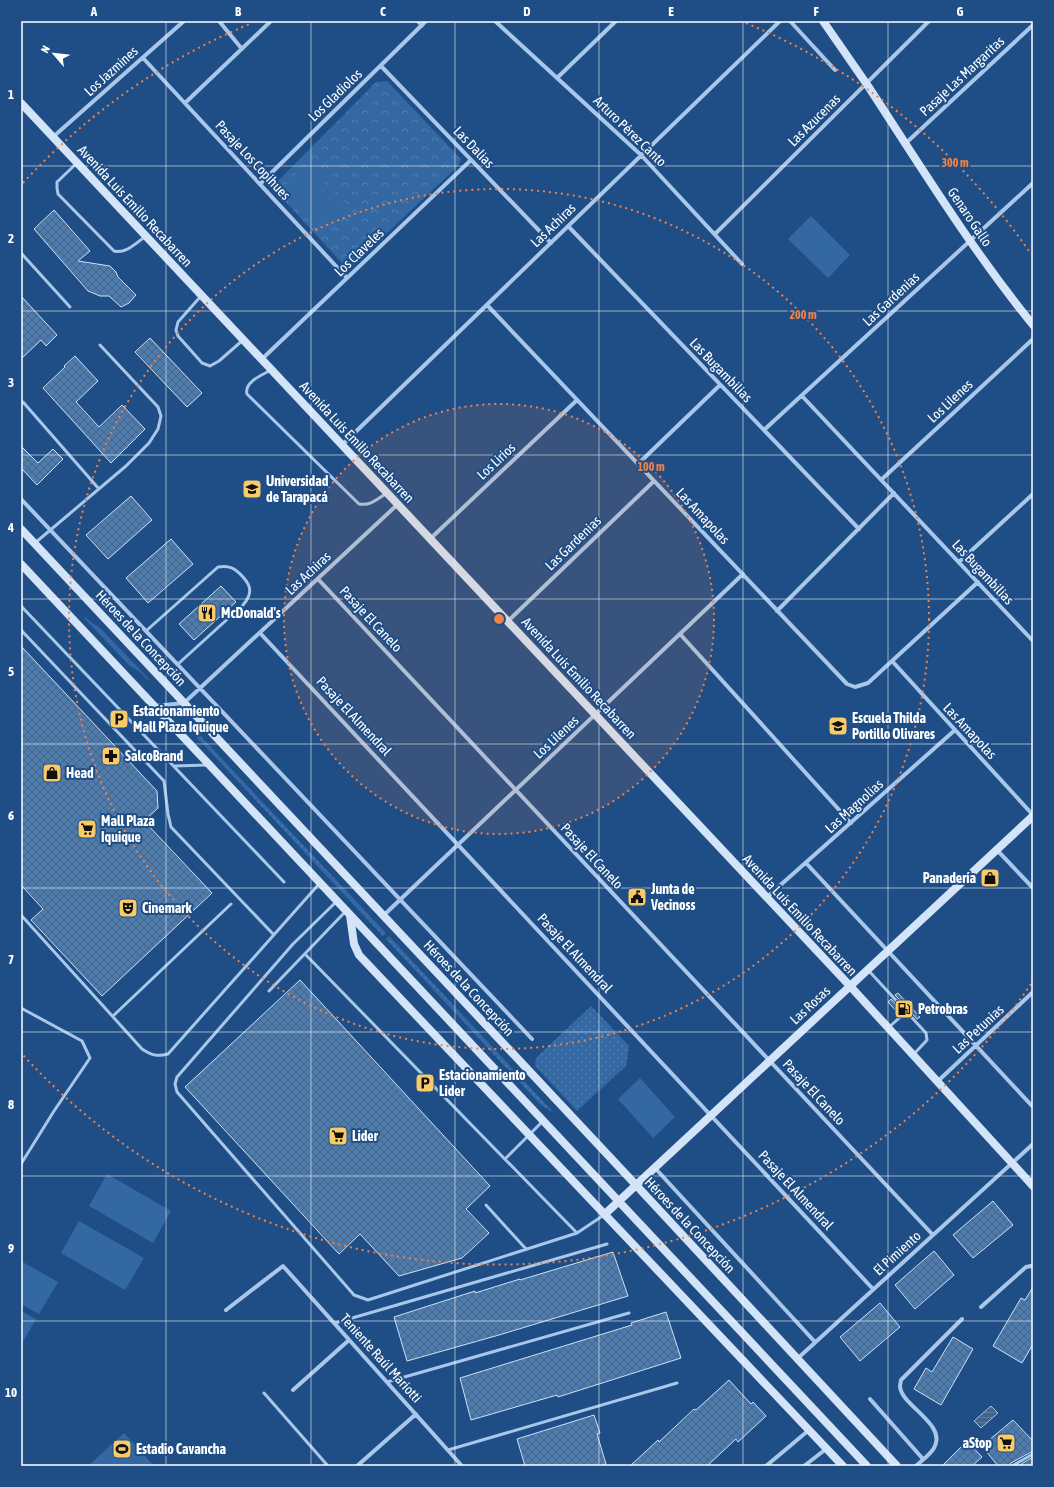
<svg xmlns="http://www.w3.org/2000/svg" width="1054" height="1487" font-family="'Asap Condensed',sans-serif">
  <defs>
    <pattern id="grass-dots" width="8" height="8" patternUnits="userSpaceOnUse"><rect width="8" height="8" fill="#3368a3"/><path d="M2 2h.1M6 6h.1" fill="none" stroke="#527fb1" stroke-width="1.8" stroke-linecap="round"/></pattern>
    <pattern id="park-crowns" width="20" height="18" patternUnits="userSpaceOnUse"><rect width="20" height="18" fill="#3368a3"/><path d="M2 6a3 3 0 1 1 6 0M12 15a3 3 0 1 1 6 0" fill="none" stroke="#527fb1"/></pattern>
    <pattern id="water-rules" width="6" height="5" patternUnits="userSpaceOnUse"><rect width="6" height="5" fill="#42648c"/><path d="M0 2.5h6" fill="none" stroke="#5e7b9d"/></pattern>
    <pattern id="building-cross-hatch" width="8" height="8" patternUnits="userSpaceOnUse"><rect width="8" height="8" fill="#4c7bb0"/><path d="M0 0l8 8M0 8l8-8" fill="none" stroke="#4c647e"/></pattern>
  </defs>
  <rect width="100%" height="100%" fill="#1f4e86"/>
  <path fill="url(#grass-dots)" d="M85,617l8,7 7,4 49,51 -1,1 -8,-8 -11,-7 -45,-47z
    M190,725l196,208 -3,3 -196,-209z
    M389,936l164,176 -12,-7 -155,-166z
    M591,1006l38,40 -3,20 -49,45 -42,-45 1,-8z"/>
  <path fill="url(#park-crowns)" d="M387,81l74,78 -4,8 -105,99 -10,-3 -70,-76 104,-105z"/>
  <path fill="#3368a3" d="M307,164l43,45 -26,25 -42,-45z
    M811,216l39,39 -22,23 -40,-39z
    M640,1078l35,39 -22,21 -35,-39z
    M107,1174l64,37 -18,32 -64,-37z
    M79,1221l65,37 -19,32 -64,-37z
    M21,1261l37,21 -19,32 -18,-10z
    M21,1311l15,8 -15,26z
    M124,1433l30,33h-66z"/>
  <path fill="url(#water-rules)" stroke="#9cc2eb" d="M991,1406l7,7 -17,15 -7,-7z"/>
  <path fill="url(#building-cross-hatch)" stroke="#cde1f7" d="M54,210l36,41 -12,10 32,5 6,6 2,5 18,18 -7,8 -8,4 -12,-11h-9l-12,-5 -54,-62z
    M21,296l36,39 -11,11 -5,-6 -20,19z
    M150,338l52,55 -15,14 -52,-55z
    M75,356l23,25 -22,21 23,25 23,-22 23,24 -34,34 -68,-75 22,-21 -1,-1z
    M21,446l17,17 15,-14 10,10 -26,26 -16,-17z
    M131,496l21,24 -44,39 -22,-24z
    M171,539l22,25 -45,39 -22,-25z
    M221,586l15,16 -42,38 -15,-16z
    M21,646l136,145 1,17 -14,13 68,72 -110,103 -71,-76 12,-11 -22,-24z
    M300,980l190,206 -24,23 23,24 -27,25 -63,18 -39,-42 -21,20 -154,-167z
    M898,993l22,24 -3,2 -22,-24z
    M891,999l11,12 -3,3 -11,-12z
    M993,1201l20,24 -40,33 -20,-23z
    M934,1251l20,24 -39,34 -20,-24z
    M613,1252l15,44 -129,39 -92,26 -13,-44 81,-26v2l45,-14v1z
    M1033,1287v57l-11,19 -29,-17 28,-48 4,2z
    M880,1303l20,24 -40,34 -20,-24z
    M666,1312l15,46 -123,39 -1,-2 -86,25 -11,-42 172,-53 -1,-2z
    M953,1337l20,12 -32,56 -27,-16 12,-21 6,4z
    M729,1380l22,24 2,-2 13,14 -28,26 -2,-3 -29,27h-77l28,-26 1,2 35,-33 2,1z
    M594,1415l6,18 -3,1 9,30 -6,2h-75l-8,-27z
    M1013,1420l20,21v10l-22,12 -2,3h-11l-16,-20z
    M967,1441l15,16 -10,9h-30z
    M1033,1457v9h-15z"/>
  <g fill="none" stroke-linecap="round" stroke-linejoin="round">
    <path stroke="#a8c7ea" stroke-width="3" d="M417,21l5,5
      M77,163l-20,19v6l1,6 56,57c12,3 22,-8 32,-15
      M21,253l49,54
      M201,296l-23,26 -2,8 2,6 24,27 8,3 9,-5 24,-21
      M271,370c-9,5 -27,12 -24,24l112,110c12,2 18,-5 28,-11
      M23,402l76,87
      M35,543l91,-77 23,-23 9,-14 3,-13 -3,-9 -58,-62
      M21,606l263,276
      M21,630l143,151 4,33 3,13 103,108
      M146,631l72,-64c11,-2 17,1 25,10 9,10 9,17 0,28l-65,59
      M174,766l34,-1
      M337,901l-44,43 -116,133 -2,7 2,8 177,203 14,5 209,-67 27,-18
      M21,915l121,134c9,6 15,8 26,5l151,-170
      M305,954l272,279
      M869,971l57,62 1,7 -13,14
      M269,991l76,-79
      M21,1008l61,33 8,17 -36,53 -33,53
      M113,1016l118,-112
      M888,1028l18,-16
      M505,1159l37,-37
      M486,1205l40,44
      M335,1323l272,-79
      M387,1382l242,-69
      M264,1393l64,73
      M448,1450l229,-67
      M1012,1466l21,-12"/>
    <path stroke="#a8c7ea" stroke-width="4" d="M219,21l23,28
      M495,21l146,134 101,109
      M790,21l45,49
      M143,58l204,220
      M381,66l170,177
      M558,77l58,-56
      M185,103l86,-82
      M53,137l131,-116
      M906,143l127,-118
      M260,184l166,-163
      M568,226l291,303
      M715,234l214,-213
      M487,305l360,379 8,3 13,-4 110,-101
      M262,359l209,-199
      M802,396l231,245
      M764,430l269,-247
      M342,445l438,-424
      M638,464l82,-79
      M881,480l152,-141
      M21,499l511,540
      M430,539l147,-139
      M959,562l74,-68
      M318,579l615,656
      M777,611l117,-118
      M507,622l147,-141
      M260,633l613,656
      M680,634l171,189
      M892,661l141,154
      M155,706l29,-3 214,-199
      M997,850l36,38
      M806,863l227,244
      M767,897l188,-167
      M384,915l359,-341
      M938,1081l95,-89
      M655,1168l160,174
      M981,1307l45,-40 5,-1 2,1
      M226,1310l57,-44 179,200
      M797,1359l236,-215
      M293,1390l56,-50
      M870,1399l53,60
      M357,1466l59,-52
      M766,1466l43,-36
      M804,1466l22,-17
      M916,1466c6,-6 14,-11 18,-18 14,-24 -34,-43 -34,-62 0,-2 1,-4 1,-6l61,-61"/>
    <path stroke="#d3e4f8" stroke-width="8" d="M823,21c15,22 30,43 45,65 53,81 104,164 165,239
      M21,103l829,883 183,200
      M21,529l615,656 261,281
      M21,564l846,902
      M350,915l4,29 5,11 484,511
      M605,1214l428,-398"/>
  </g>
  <path fill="none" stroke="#fff" stroke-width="1" stroke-opacity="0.55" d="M166,21v1445M311,21v1445M455,21v1445M599,21v1445M743,21v1445M888,21v1445M21,166h1012M21,311h1012M21,455h1012M21,599h1012M21,744h1012M21,888h1012M21,1032h1012M21,1176h1012M21,1321h1012"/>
  <circle cx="499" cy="619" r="215" fill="#ee8249" fill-opacity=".12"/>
  <g fill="none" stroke="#ee8249" stroke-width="2" stroke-dasharray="2 4">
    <circle cx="499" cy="619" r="215"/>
    <circle cx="499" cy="619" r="430"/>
    <path d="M1031 984A645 645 0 0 1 23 1055M23 183A645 645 0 0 1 252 23M746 23A645 645 0 0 1 1031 254"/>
  </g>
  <defs>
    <symbol id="university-square" viewBox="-11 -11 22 22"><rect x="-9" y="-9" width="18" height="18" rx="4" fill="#f8cb68" stroke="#1f4e86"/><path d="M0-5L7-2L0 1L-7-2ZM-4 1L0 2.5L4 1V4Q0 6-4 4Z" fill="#111"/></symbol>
    <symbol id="restaurant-square" viewBox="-11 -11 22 22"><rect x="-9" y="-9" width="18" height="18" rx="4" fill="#f8cb68" stroke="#1f4e86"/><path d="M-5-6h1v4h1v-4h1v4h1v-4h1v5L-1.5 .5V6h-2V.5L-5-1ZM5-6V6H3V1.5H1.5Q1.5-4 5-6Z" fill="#111"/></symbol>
    <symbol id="parking-square" viewBox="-11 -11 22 22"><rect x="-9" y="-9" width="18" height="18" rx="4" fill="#f8cb68" stroke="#1f4e86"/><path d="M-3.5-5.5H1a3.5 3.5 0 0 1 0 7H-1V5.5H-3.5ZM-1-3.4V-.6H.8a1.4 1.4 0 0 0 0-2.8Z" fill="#111"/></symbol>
    <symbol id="school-square" viewBox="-11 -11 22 22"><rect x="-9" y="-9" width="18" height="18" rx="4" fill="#f8cb68" stroke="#1f4e86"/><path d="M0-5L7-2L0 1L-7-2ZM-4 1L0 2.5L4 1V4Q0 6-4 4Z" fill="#111"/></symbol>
    <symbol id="pharmacy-square" viewBox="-11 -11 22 22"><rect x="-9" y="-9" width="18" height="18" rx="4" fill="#f8cb68" stroke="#1f4e86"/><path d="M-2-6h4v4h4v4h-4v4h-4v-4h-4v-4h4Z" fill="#111"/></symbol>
    <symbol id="shop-square" viewBox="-11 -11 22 22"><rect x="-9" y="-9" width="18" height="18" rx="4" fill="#f8cb68" stroke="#1f4e86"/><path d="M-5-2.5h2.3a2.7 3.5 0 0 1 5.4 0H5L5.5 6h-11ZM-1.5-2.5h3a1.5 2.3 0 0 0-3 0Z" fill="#111"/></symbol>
    <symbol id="supermarket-square" viewBox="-11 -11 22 22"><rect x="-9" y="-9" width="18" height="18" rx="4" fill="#f8cb68" stroke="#1f4e86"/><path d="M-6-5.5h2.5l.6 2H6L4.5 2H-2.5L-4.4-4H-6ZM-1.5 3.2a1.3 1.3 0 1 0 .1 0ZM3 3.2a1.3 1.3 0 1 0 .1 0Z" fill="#111"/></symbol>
    <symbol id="civic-square" viewBox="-11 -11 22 22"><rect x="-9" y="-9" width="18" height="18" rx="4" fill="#f8cb68" stroke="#1f4e86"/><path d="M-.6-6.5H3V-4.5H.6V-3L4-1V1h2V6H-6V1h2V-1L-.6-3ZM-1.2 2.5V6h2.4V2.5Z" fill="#111"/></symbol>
    <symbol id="theatre-square" viewBox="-11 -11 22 22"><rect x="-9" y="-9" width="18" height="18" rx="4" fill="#f8cb68" stroke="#1f4e86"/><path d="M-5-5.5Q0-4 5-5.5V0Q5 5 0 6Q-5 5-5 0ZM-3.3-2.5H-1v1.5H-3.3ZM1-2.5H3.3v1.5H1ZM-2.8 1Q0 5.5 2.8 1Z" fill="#111"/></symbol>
    <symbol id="fuel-square" viewBox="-11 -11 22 22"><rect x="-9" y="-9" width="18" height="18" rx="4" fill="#f8cb68" stroke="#1f4e86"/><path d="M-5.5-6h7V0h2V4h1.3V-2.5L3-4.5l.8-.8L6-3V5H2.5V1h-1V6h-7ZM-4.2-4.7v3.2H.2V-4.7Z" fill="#111"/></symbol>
    <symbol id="stadium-square" viewBox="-11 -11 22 22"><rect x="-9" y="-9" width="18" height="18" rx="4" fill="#f8cb68" stroke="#1f4e86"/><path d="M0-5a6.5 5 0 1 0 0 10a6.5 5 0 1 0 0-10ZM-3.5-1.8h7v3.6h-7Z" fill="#111"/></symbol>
  </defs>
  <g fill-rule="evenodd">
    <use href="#university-square" x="241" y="478" width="22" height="22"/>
    <use href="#restaurant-square" x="196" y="602" width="22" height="22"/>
    <use href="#parking-square" x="108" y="708" width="22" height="22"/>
    <use href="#school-square" x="827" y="715" width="22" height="22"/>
    <use href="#pharmacy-square" x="100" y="745" width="22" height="22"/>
    <use href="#shop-square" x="41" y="762" width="22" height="22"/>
    <use href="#supermarket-square" x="76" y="818" width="22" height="22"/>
    <use href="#shop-square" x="979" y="867" width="22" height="22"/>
    <use href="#civic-square" x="626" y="886" width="22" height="22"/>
    <use href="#theatre-square" x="117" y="897" width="22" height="22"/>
    <use href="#fuel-square" x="893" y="998" width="22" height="22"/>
    <use href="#parking-square" x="414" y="1072" width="22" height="22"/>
    <use href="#supermarket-square" x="327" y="1125" width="22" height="22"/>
    <use href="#supermarket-square" x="995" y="1432" width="22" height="22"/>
    <use href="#stadium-square" x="111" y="1438" width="22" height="22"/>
  </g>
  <g text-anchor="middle" stroke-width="4" stroke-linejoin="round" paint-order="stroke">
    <g font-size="14" fill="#fff" stroke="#1f4e86">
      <text transform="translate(111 71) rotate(-42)" y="5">Los Jazmines</text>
      <text transform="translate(962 76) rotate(-43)" y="5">Pasaje Las Margaritas</text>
      <text transform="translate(335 95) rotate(-44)" y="5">Los Gladiolos</text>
      <text transform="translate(814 120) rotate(-45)" y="5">Las Azucenas</text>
      <text transform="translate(630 131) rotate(44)" y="5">Arturo Pérez Canto</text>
      <text transform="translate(474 147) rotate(46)" y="5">Las Dalias</text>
      <text transform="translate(253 160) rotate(47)" y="5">Pasaje Los Copihues</text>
      <text transform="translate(135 206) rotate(47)" y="5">Avenida Luis Emilio Recabarren</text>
      <text transform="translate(970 217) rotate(56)" y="5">Genaro Gallo</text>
      <text transform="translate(553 225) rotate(-44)" y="5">Las Achiras</text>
      <text transform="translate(359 252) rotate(-44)" y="5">Los Claveles</text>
      <text transform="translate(891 299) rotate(-43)" y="5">Las Gardenias</text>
      <text transform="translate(721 370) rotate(46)" y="5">Las Bugambilias</text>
      <text transform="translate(950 401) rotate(-43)" y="5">Los Lilenes</text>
      <text transform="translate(357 442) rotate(47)" y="5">Avenida Luis Emilio Recabarren</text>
      <text transform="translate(496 461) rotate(-43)" y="5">Los Lirios</text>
      <text transform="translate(703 516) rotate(47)" y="5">Las Amapolas</text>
      <text transform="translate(573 543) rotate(-44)" y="5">Las Gardenias</text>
      <text transform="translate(983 572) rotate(47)" y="5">Las Bugambilias</text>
      <text transform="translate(308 573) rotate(-43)" y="5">Las Achiras</text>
      <text transform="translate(371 619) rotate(47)" y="5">Pasaje El Canelo</text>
      <text transform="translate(141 638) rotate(47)" y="5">Héroes de la Concepción</text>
      <text transform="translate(579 678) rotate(47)" y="5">Avenida Luis Emilio Recabarren</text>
      <text transform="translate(354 716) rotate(47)" y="5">Pasaje El Almendral</text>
      <text transform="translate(970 731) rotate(47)" y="5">Las Amapolas</text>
      <text transform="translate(556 737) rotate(-43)" y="5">Los Lilenes</text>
      <text transform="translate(854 806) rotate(-42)" y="5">Las Magnolias</text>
      <text transform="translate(592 856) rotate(47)" y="5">Pasaje El Canelo</text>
      <text transform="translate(800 915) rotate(47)" y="5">Avenida Luis Emilio Recabarren</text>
      <text transform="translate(575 953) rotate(47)" y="5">Pasaje El Almendral</text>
      <text transform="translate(469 988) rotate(47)" y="5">Héroes de la Concepción</text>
      <text transform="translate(810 1005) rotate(-43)" y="5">Las Rosas</text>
      <text transform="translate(978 1029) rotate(-43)" y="5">Las Petunias</text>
      <text transform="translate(814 1092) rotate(47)" y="5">Pasaje El Canelo</text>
      <text transform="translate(796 1190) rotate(47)" y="5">Pasaje El Almendral</text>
      <text transform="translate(690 1225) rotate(47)" y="5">Héroes de la Concepción</text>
      <text transform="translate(897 1253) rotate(-42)" y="5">El Pimiento</text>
      <text transform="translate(381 1358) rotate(48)" y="5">Teniente Raúl Mariotti</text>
    </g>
    <g font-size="14" font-weight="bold" fill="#fff" stroke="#1f4e86" text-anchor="start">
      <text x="266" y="486">Universidad<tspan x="266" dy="16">de Tarapacá</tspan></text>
      <text x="221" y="618">McDonald's</text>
      <text x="133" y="716">Estacionamiento<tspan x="133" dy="16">Mall Plaza Iquique</tspan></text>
      <text x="852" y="723">Escuela Thilda<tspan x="852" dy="16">Portillo Olivares</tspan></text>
      <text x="125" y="761">SalcoBrand</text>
      <text x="66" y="778">Head</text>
      <text x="101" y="826">Mall Plaza<tspan x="101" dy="16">Iquique</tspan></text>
      <text x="976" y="883" text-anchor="end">Panadería</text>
      <text x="651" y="894">Junta de<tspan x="651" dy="16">Vecinoss</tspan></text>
      <text x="142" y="913">Cinemark</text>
      <text x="918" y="1014">Petrobras</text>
      <text x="439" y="1080">Estacionamiento<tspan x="439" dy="16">Lider</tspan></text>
      <text x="352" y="1141">Lider</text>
      <text x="992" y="1448" text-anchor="end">aStop</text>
      <text x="136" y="1454">Estadio Cavancha</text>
    </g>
  </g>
  <circle cx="499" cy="619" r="6" fill="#ee8249" stroke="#1f4e86" stroke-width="2"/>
  <g font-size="12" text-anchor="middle" font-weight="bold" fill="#ee8249" stroke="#1f4e86" stroke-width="4" stroke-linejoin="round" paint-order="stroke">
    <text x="955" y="167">300 m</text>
    <text x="803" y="319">200 m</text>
    <text x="651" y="471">100 m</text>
  </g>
  <rect width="1054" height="1487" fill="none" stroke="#1f4e86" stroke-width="44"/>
  <g transform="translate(54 54) rotate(298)" stroke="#1f4e86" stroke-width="3" paint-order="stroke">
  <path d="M0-3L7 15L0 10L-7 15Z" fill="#ffffff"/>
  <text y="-6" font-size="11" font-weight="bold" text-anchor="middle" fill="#ffffff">N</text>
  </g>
  <rect x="22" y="22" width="1010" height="1443" fill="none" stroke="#fff" stroke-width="1.5"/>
  <g font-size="13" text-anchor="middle" font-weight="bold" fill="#fff">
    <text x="94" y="16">A</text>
    <text x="238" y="16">B</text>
    <text x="383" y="16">C</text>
    <text x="527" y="16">D</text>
    <text x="671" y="16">E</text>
    <text x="816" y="16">F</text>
    <text x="960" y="16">G</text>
    <text x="11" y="99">1</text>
    <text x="11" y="243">2</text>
    <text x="11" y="387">3</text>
    <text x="11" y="532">4</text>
    <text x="11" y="676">5</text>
    <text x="11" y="820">6</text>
    <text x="11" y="964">7</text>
    <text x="11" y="1109">8</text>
    <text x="11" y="1253">9</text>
    <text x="11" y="1397">10</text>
  </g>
</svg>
